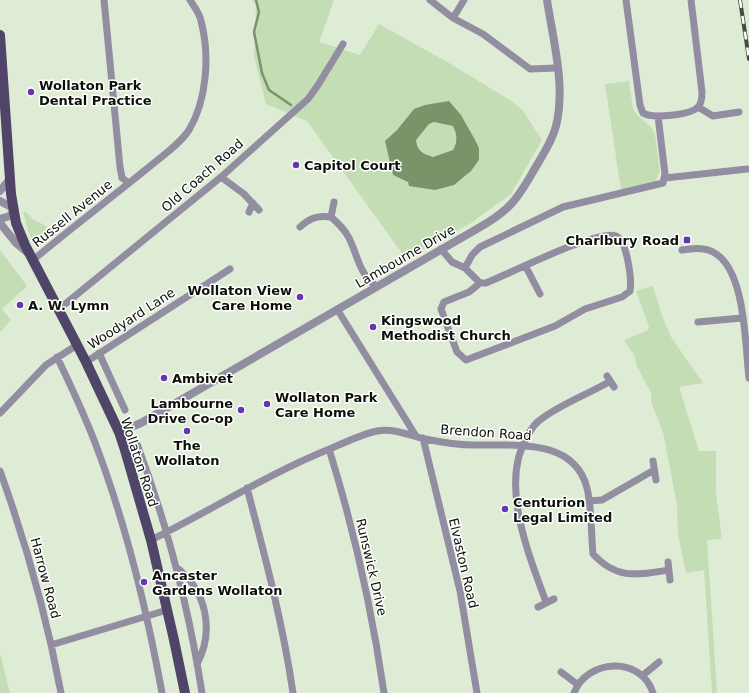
<svg xmlns="http://www.w3.org/2000/svg" width="749" height="693" font-family="'DejaVu Sans',sans-serif">
  <rect width="100%" height="100%" fill="#deecd6"/>
  <path fill="#c4ddb5" d="M252,0h82l-15,42 41,13 19,-31 70,39 64,39 10,9 19,29 -31,54 -40,29 -65,36 -99,-138 -41,-17 -12,-48 2,-50z
    M629,81l4,28 4,6 15,13 3,6 5,37 -5,11 -34,8 -16,-106z
    M23,212h3l7,7 13,7 -4,17 -3,3c-10,-5 -13,-24 -16,-34z
    M0,250l27,36 -25,23 9,11 -11,12z
    M653,286l8,27 10,24 32,46 -24,4 20,64h17v42l6,46 -15,1 10,153h-5l-8,-123 -18,3 -8,-39 -1,-29 -14,-73 -12,-30v-9l-14,-27 -3,-11 -10,-15 24,-10 1,-3 -13,-36z
    M0,653l10,40h-10z"/>
  <path fill="#799469" fill-rule="evenodd" d="M449,101l12,14 13,23 5,10v12l-8,11 -17,14 -19,5 -26,-4 -1,-4 -15,-7 -8,-34 12,-11 17,-21 11,-4zM434,122l19,4c4,8 5,16 0,24l-20,7c-10,-3 -16,-6 -17,-17l13,-16z"/>
  <g fill="none" stroke-linecap="round" stroke-linejoin="round">
    <path stroke="#799469" stroke-width="2.5" d="M256,0l3,12 -5,20 8,41 7,17 22,15"/>
    <path stroke="#938da2" stroke-width="7" d="M104,0l16,167 2,11 7,5
      M430,0l23,18 30,16 47,35 27,-1
      M626,0l14,105 3,8c9,6 48,2 55,-6 4,-4 4,-10 4,-15l-11,-92
      M453,18l11,-18
      M698,107l15,9 26,-4
      M221,177l23,17 15,16
      M665,178l82,-9
      M249,212l4,-9
      M331,217l3,-15
      M300,227c10,-9 18,-12 31,-10 7,6 14,13 18,21 9,18 10,36 27,48
      M441,249l11,13 13,6 7,-13 8,-8 83,-40 100,-24 2,-9 -7,-58
      M682,250c10,-2 22,-3 31,2 33,17 32,93 36,126
      M33,260c38,-32 78,-62 116,-93 13,-11 30,-22 40,-37 18,-30 21,-75 12,-109 -1,-7 -7,-15 -11,-21
      M526,267l14,27
      M465,268l15,15h6c23,-9 111,-54 130,-47 11,4 16,44 14,55l-8,6 -37,12 -30,17 -89,34 -9,-8 -16,-43 3,-7 25,-10 11,-9
      M59,309l162,-132 87,-78 10,-14 25,-41
      M337,309l79,127
      M698,322l44,-4
      M99,353l26,57
      M57,357c13,27 26,55 37,83 30,78 53,171 68,253
      M86,362l144,-93
      M607,376l7,11
      M0,413l46,-48 31,-20
      M423,438l37,153 17,102
      M137,444c30,80 52,165 65,249
      M329,449c25,80 43,161 55,244
      M653,461l3,19
      M0,471c26,72 47,147 61,222
      M247,488c18,68 36,136 46,205
      M589,501l13,-1 52,-30
      M151,540c61,-30 118,-67 181,-92 14,-6 30,-14 45,-17 17,-3 32,4 48,8 15,3 32,6 48,6 39,1 101,-8 114,43 5,21 4,45 6,66 24,26 44,21 76,16
      M668,562l2,18
      M176,567c30,23 39,63 21,97
      M546,602c-17,-47 -47,-118 -19,-165 3,-6 7,-13 13,-17 19,-15 48,-26 69,-38
      M538,607l16,-8
      M51,645l116,-35
      M561,672l16,12
      M642,676l17,-14
      M574,693c13,-34 67,-38 79,0"/>
    <path stroke="#938da2" stroke-width="8" d="M0,191l10,-12
      M0,201l13,7
      M0,219l10,-3 3,-5
      M0,223l16,20 12,10
      M119,432l22,-9 341,-197c28,-16 36,-28 52,-56 8,-14 18,-28 22,-44 10,-40 -3,-86 -9,-126"/>
    <path stroke="#504568" stroke-width="10" d="M0,35l11,159 5,29 9,22 61,117 33,70 6,18 26,90 23,100 11,53"/>
    <defs>
      <path id="rail" d="M740,0l9,59"/>
    </defs>
    <use href="#rail" stroke="#454b40" stroke-width="4"/>
    <use href="#rail" stroke="#fff" stroke-width="2.5" stroke-dasharray="8" stroke-linecap="butt"/>
  </g>
  <g fill="#6736ad" stroke="#fff" stroke-width="1.5">
    <circle cx="31" cy="92" r="4"/>
    <circle cx="296" cy="165" r="4"/>
    <rect x="683" y="236" width="8" height="8" rx="2"/>
    <circle cx="300" cy="297" r="4"/>
    <circle cx="20" cy="305" r="4"/>
    <circle cx="373" cy="327" r="4"/>
    <circle cx="164" cy="378" r="4"/>
    <circle cx="267" cy="404" r="4"/>
    <circle cx="241" cy="410" r="4"/>
    <circle cx="187" cy="431" r="4"/>
    <circle cx="505" cy="509" r="4"/>
    <circle cx="144" cy="582" r="4"/>
  </g>
  <g text-anchor="middle" stroke-width="3" stroke-linejoin="round" paint-order="stroke">
    <g font-size="13" font-weight="bold" fill="#0c1009" stroke="#fff" text-anchor="start">
      <text x="39" y="90">Wollaton Park<tspan x="39" dy="15">Dental Practice</tspan></text>
      <text x="304" y="170">Capitol Court</text>
      <text x="679" y="245" text-anchor="end">Charlbury Road</text>
      <text x="292" y="295" text-anchor="end">Wollaton View<tspan x="292" dy="15">Care Home</tspan></text>
      <text x="28" y="310">A. W. Lymn</text>
      <text x="381" y="325">Kingswood<tspan x="381" dy="15">Methodist Church</tspan></text>
      <text x="172" y="383">Ambivet</text>
      <text x="275" y="402">Wollaton Park<tspan x="275" dy="15">Care Home</tspan></text>
      <text x="233" y="408" text-anchor="end">Lambourne<tspan x="233" dy="15">Drive Co-op</tspan></text>
      <text x="187" y="450" text-anchor="middle">The<tspan x="187" dy="15">Wollaton</tspan></text>
      <text x="513" y="507">Centurion<tspan x="513" dy="15">Legal Limited</tspan></text>
      <text x="152" y="580">Ancaster<tspan x="152" dy="15">Gardens Wollaton</tspan></text>
    </g>
    <g font-size="13" fill="#0c1009" stroke="#fff">
      <text transform="translate(202 175) rotate(-41)" y="5">Old Coach Road</text>
      <text transform="translate(72 213) rotate(-39)" y="5">Russell Avenue</text>
      <text transform="translate(405 256) rotate(-30)" y="5">Lambourne Drive</text>
      <text transform="translate(131 318) rotate(-33)" y="5">Woodyard Lane</text>
      <text transform="translate(486 432) rotate(4)" y="5">Brendon Road</text>
      <text transform="translate(140 462) rotate(72)" y="5">Wollaton Road</text>
      <text transform="translate(464 563) rotate(77)" y="5">Elvaston Road</text>
      <text transform="translate(372 567) rotate(77)" y="5">Runswick Drive</text>
      <text transform="translate(46 578) rotate(75)" y="5">Harrow Road</text>
    </g>
  </g>
</svg>
